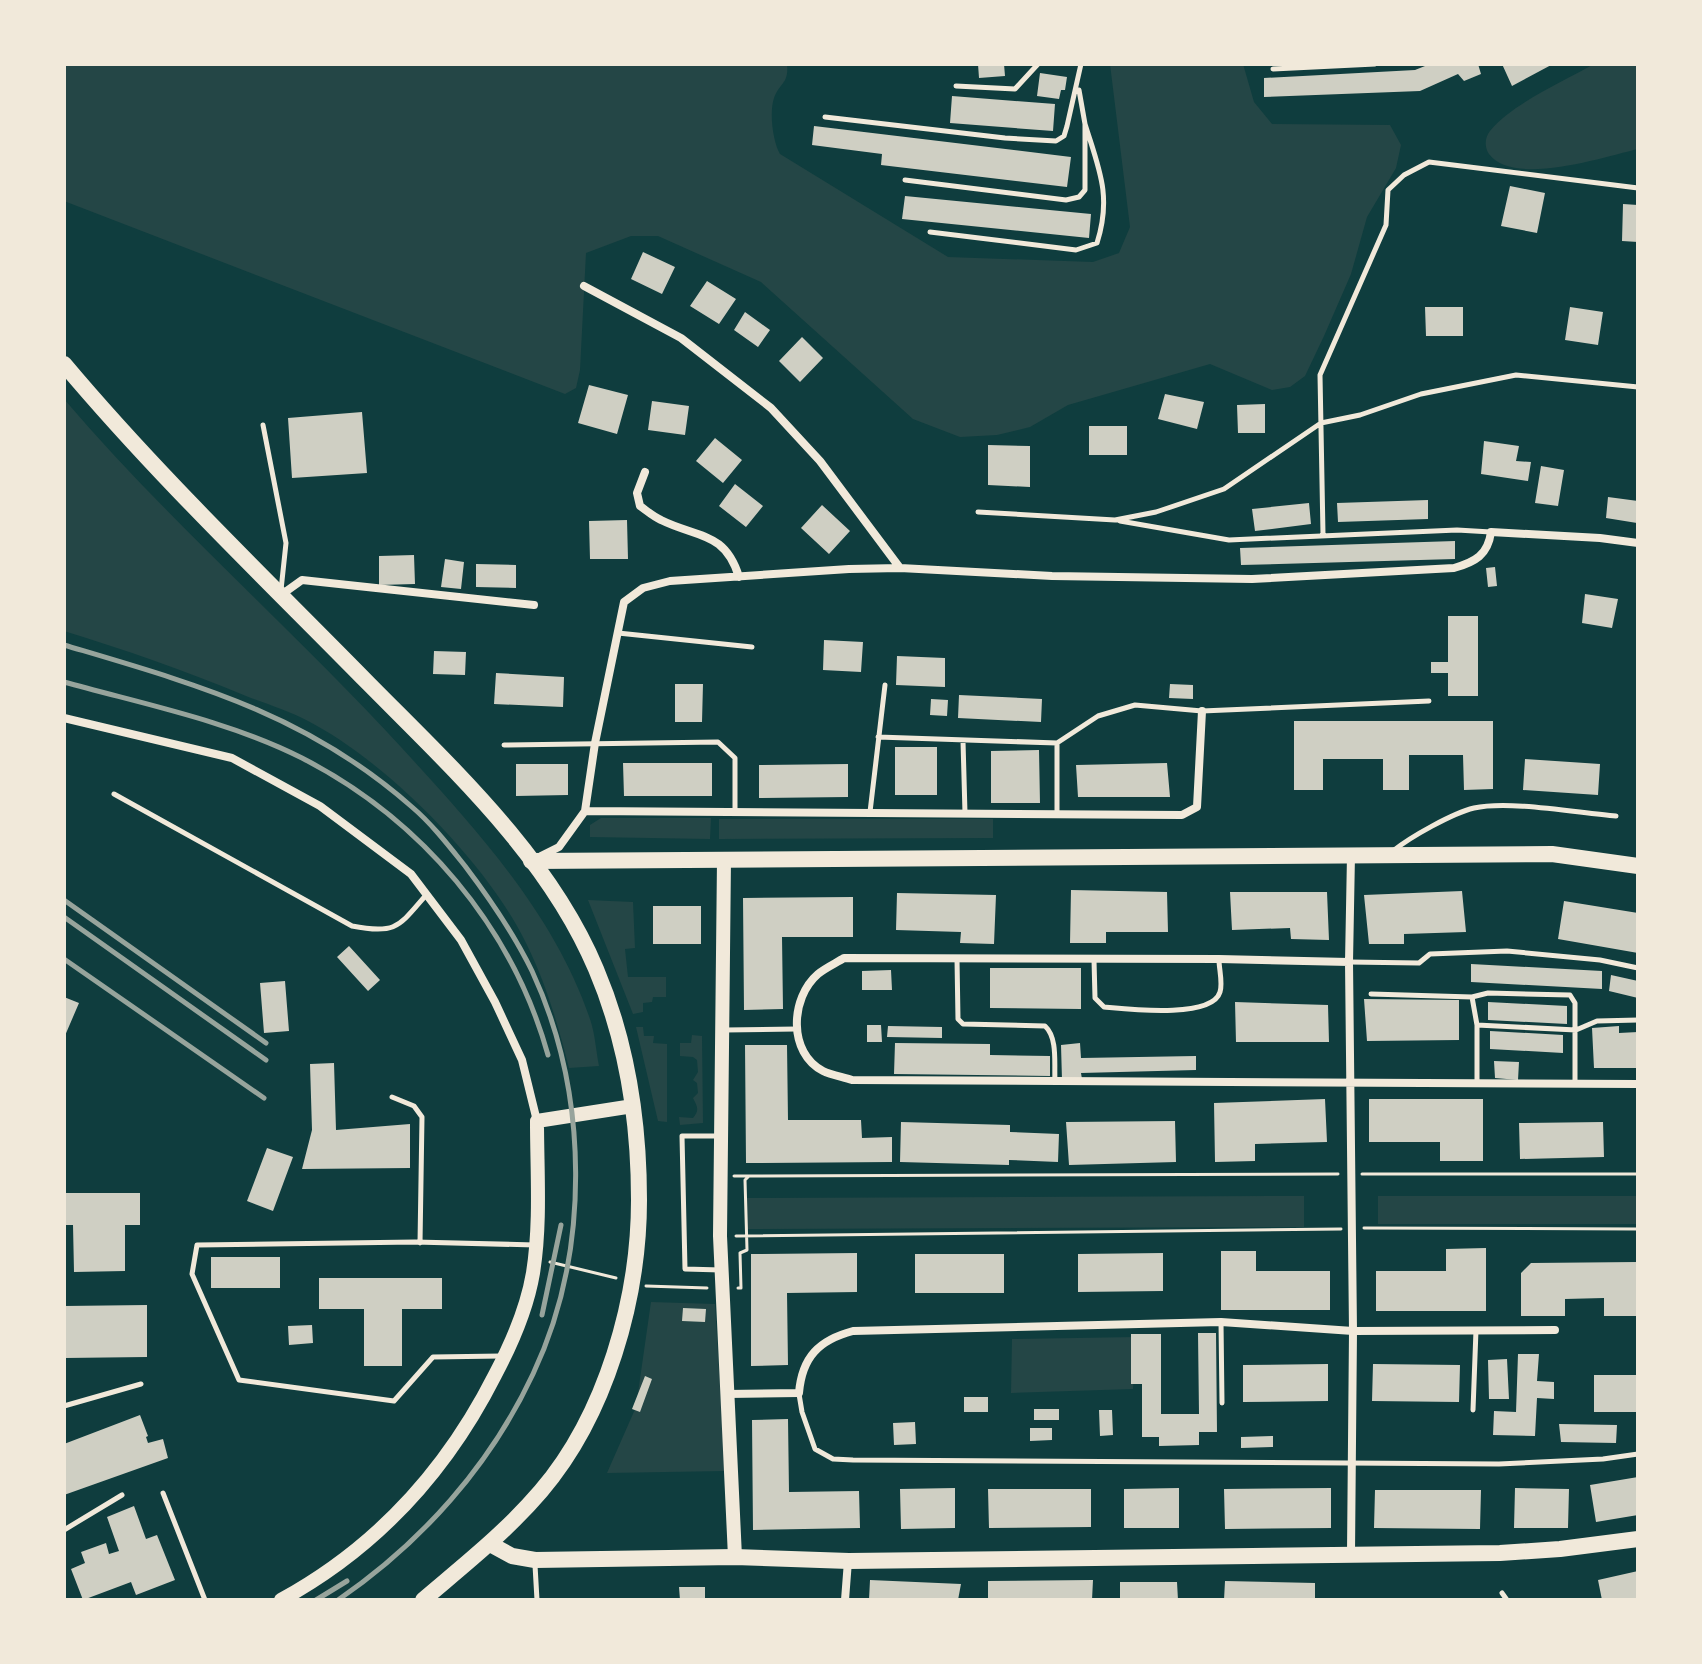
<svg xmlns="http://www.w3.org/2000/svg" width="1702" height="1664" font-family="'Fira Sans',sans-serif">
  <rect width="100%" height="100%" fill="#0f3d3e"/>
  <path fill="#244646" d="M64,64h723c2,20 -7,18 -13,34 -5,15 -1,44 6,56l168,103 145,5 26,-9 11,-26 -20,-163h133l11,38 18,22 118,1 11,20 -5,23 -29,49 -16,57 -27,62 -19,40 -15,11 -18,3 -62,-26 -142,41 -38,22 -33,8 -37,2 -47,-18 -152,-137 -103,-46h-27l-45,17 -6,117 -4,18 -11,6 -501,-193z
    M1594,64h44v85c-35,8 -124,38 -149,5 -5,-7 -4,-17 1,-23 23,-28 73,-49 104,-67z
    M64,399c105,123 228,229 337,348 74,81 153,166 189,272 5,14 6,32 9,47l-30,2c-11,-43 -23,-85 -43,-125 -38,-79 -140,-182 -218,-222 -19,-10 -41,-17 -62,-25 -60,-25 -120,-46 -182,-65z
    M601,818h110l-1,21 -120,-2v-12z
    M719,819h274v19l-274,1z
    M588,900l45,2 2,46 -10,1 3,28h38v20h-13l-1,5 -9,1v9l-10,2z
    M636,1027h7l1,9h10l-1,7 14,1v78l-9,-1z
    M692,1035l10,1 1,87 -23,2 -1,-8 14,1c7,-8 4,-12 0,-20l5,-5 -1,-10 -4,-3 5,-8 -1,-12 -4,-3 -13,-1v-13h11z
    M1304,1196v31l-557,2v-31z
    M1378,1196h260v28h-260z
    M651,1302l64,2 10,167 -118,2 29,-66z
    M1136,1337l-3,52 -122,4 1,-54z"/>
  <path fill="#cfcfc3" d="M978,64h26l1,12 -26,2z
    M1430,64h48l3,10 -17,7 -6,-7 -38,17 -156,6v-19l151,-8z
    M1502,64h51l-41,22z
    M1040,73l27,4 -2,13h-4l-2,9 -22,-3z
    M952,96l103,8 -2,27 -103,-8z
    M814,126l257,31 -4,30 -186,-22 1,-11 -70,-9z
    M1510,186l35,7 -8,40 -36,-7z
    M905,196l186,18 -2,24 -187,-19z
    M1623,204l15,1v37l-16,-1z
    M643,252l32,15 -13,27 -31,-15z
    M707,281l29,18 -17,25 -29,-18z
    M1425,307h38v29h-37z
    M1570,307l33,5 -5,33 -33,-5z
    M745,312l25,18 -12,17 -24,-17z
    M802,337l21,21 -23,24 -21,-21z
    M589,385l39,10 -11,39 -39,-11z
    M1165,394l39,8 -7,27 -39,-10z
    M652,401l37,5 -4,29 -37,-5z
    M1265,404v29h-27l-1,-28z
    M362,412l5,61 -75,5 -4,-60z
    M1089,426h38v29h-38z
    M715,438l27,22 -19,23 -27,-22z
    M1484,441l35,5 -3,15 15,1 -3,19 -47,-7z
    M988,445l42,1v41l-42,-2z
    M1541,466l23,4 -6,36 -23,-3z
    M735,484l28,22 -17,21 -27,-21z
    M1608,497l30,4 -1,22 -31,-5z
    M1428,500v19l-90,3 -1,-19z
    M1309,503l2,21 -56,7 -3,-22z
    M822,505l28,26 -21,23 -28,-26z
    M627,520l1,39h-38l-1,-38z
    M1455,541v18l-214,6 -1,-17z
    M414,555l1,29 -36,1v-29z
    M445,559l19,3 -3,27 -20,-2z
    M476,564l40,1v23l-40,-1z
    M1495,567l2,19 -9,1 -2,-19z
    M1585,594l33,5 -6,29 -30,-5z
    M1448,616h30v80h-30v-23h-17v-11h17z
    M824,640l39,2 -2,30 -38,-2z
    M434,651l32,1 -1,23 -32,-1z
    M897,656l48,2v29l-49,-2z
    M496,673l68,4 -1,30 -69,-3z
    M675,684h28l-1,38h-27z
    M1170,684l23,1v14l-24,-1z
    M959,695l83,4 -1,23 -83,-4z
    M931,699l17,1 -1,16 -17,-1z
    M1294,721h199v68l-29,1 -1,-35h-54v35h-26v-31h-60v31h-29z
    M895,747h42v48h-42z
    M1039,750l1,53h-49v-52z
    M1525,759l75,5 -2,31 -75,-5z
    M623,763h89v33h-88z
    M1167,763l3,34h-92l-2,-32z
    M516,764h52v31l-52,1z
    M848,764v33l-89,1v-33z
    M1071,890l96,2 1,40h-62v11h-36z
    M1462,891l4,41 -62,2v10h-35l-5,-49z
    M1230,892h97l2,48 -38,-1 -1,-11 -58,2z
    M897,893l99,2 -2,49 -34,-1 1,-11 -65,-2z
    M853,897v40h-71l1,72 -39,1 -1,-112z
    M1564,901l74,12v40l-80,-14z
    M653,906h48v38h-48z
    M349,946l31,34 -12,11 -31,-34z
    M1471,964l131,7v18l-131,-7z
    M990,968h91v41l-91,-1z
    M891,970l1,20h-30v-19z
    M1611,975l27,6v17l-29,-7z
    M285,981l4,50 -25,2 -4,-50z
    M64,997l15,6 -15,35z
    M1364,999l95,1v40l-92,1z
    M1235,1002l93,3 1,37h-93z
    M1488,1002l79,4v18l-79,-4z
    M867,1025h14l1,17h-15z
    M888,1026l54,1v11l-55,-1z
    M1619,1026v7l19,-1v36h-44l-2,-40z
    M1490,1031l73,4v18l-73,-4z
    M895,1043l95,1v11l60,1v20l-156,-2z
    M1080,1043l1,15 115,-2v14l-115,3 1,6 -20,1 -1,-35z
    M745,1045h42l1,75h73l1,18 30,-1v25l-146,1z
    M1494,1061l25,1 -1,18 -23,-2z
    M334,1063l2,67 74,-6v44l-108,1 10,-39 -2,-66z
    M1325,1099l2,43 -72,2v17l-40,1 -1,-59z
    M1369,1099h114v62h-43v-19h-71z
    M1175,1121l1,41 -107,3 -3,-43z
    M901,1122l109,3v7l49,2 -1,28 -49,-2v5l-109,-3z
    M1603,1122l1,35 -84,2 -1,-36z
    M267,1148l26,9 -20,54 -26,-10z
    M66,1193h74v32h-15v46l-51,1 -1,-47h-7z
    M1486,1248v63h-110v-40h70v-22z
    M1221,1251h35v20h74v39h-109z
    M857,1253v39l-70,1 1,72 -37,1v-112z
    M1163,1253v38l-85,1v-38z
    M915,1254h89v39h-89z
    M211,1257h69v31h-69z
    M1637,1262l1,54h-34v-18l-39,1v17h-44v-43l10,-10z
    M319,1278h123v31h-40v57h-38v-57h-45z
    M147,1305v52l-82,1 -1,-52z
    M683,1308l23,1 -1,13 -23,-1z
    M312,1325l1,18 -24,2 -1,-19z
    M1198,1333h18l1,99h-18v13l-40,1v-9h-17v-53h-11v-50h30v80h38z
    M1518,1354h21l-2,27 17,1v17l-17,-1 -2,38 -42,-1 1,-24 22,1z
    M1507,1359l2,40h-20l-1,-39z
    M1328,1364v37l-85,1v-37z
    M1373,1364l87,1 -1,37 -87,-1z
    M1594,1375h44v37h-44z
    M645,1376l7,3 -12,33 -8,-3z
    M964,1397h24v15h-24z
    M1034,1409h25v11h-25z
    M1099,1410h13l1,25 -13,1z
    M140,1415l8,21 -2,1 2,6 15,-4 5,19 -104,37v-51z
    M788,1419l1,73 70,-1 1,37 -107,2 -1,-110z
    M915,1422l1,22 -22,1 -1,-22z
    M1559,1424l58,1 -1,18 -55,-1z
    M1030,1428h22v12l-22,1z
    M1273,1436v11l-32,1v-11z
    M1638,1477v38l-42,7 -6,-37z
    M955,1488v40l-54,1 -1,-40z
    M1179,1488v40h-55v-39z
    M1331,1488v40l-106,1 -1,-40z
    M1515,1488l54,1 -1,39h-54z
    M988,1489h103v38l-102,1z
    M1375,1490h106l-1,39 -106,-1z
    M134,1506l12,33 11,-4 18,45 -39,15 -5,-13 -48,18 -12,-31 14,-6 -4,-11 25,-9 3,11 10,-3 -12,-34z
    M1638,1571v29h-36l-4,-20z
    M870,1580l91,4 -3,16h-89z
    M1093,1580l-1,20h-104v-19z
    M1225,1581l90,2v17h-91z
    M1120,1582h57l1,18h-58z
    M679,1587h26v13h-25z"/>
  <g fill="none" stroke-linecap="round" stroke-linejoin="round">
    <path stroke="#f1e9da" stroke-width="3" d="M1362,1174h276
      M734,1176l604,-2
      M1364,1228l274,1
      M736,1236l605,-7
      M550,1262l66,16
      M646,1286l61,2
      M738,1288h3l-1,-35 7,-3 -2,-70 4,-4"/>
    <path stroke="#f1e9da" stroke-width="5" d="M1273,69l102,-5
      M956,86l59,3 23,-25
      M825,117l180,21 51,3 8,-5 3,-10 14,-62
      M905,180l161,20 13,-3 6,-7v-66l-6,-34
      M930,232l146,18 21,-7c15,-47 2,-74 -12,-119
      M263,425l23,118 -5,47
      M978,512l137,8 41,-8 68,-23 97,-66 39,-8 61,-21 95,-19 122,12
      M1120,521l109,19 228,-10 34,2
      M1323,534l-3,-159 66,-150 2,-35 16,-15 25,-13 209,26
      M618,633l134,14
      M878,737l179,6 41,-27 37,-11 67,6 227,-10
      M963,741l2,72
      M504,745l214,-3 17,16v54
      M114,794l238,132c45,9 47,0 75,-32
      M870,812l15,-127
      M1057,814v-71
      M1393,851c17,-14 60,-38 81,-43 35,-8 104,5 142,8
      M957,959l1,60 5,5 82,2c13,12 9,38 10,55
      M1094,960l1,38 9,9c23,2 108,12 116,-15 3,-9 -1,-23 -1,-32
      M1349,962l70,1 11,-9 77,-3 93,9 38,8
      M1371,994l101,3 16,-4 82,2 5,8v81
      M1472,997l5,28v59
      M1477,1025l99,5 21,-9 41,-1
      M725,1030l71,-1
      M392,1097l22,9 8,11 -2,126
      M719,1136h-37l3,133 36,1
      M1221,1322l1,81
      M501,1356l-68,1 -39,44 -155,-21 -47,-106 5,-29 218,-3 120,3
      M799,1394l3,18 13,37 18,10 20,1 646,4 104,-5 35,-5
      M64,1406l77,-22
      M1473,1410l3,-80
      M163,1493l42,107
      M64,1530l58,-35
      M535,1565l2,35
      M1502,1593l5,7"/>
    <path stroke="#f1e9da" stroke-width="8" d="M584,286l97,52 90,70 49,53 80,107
      M645,472l-8,21 3,13c7,5 14,11 21,14 36,18 64,11 78,57
      M281,595l21,-15 232,25
      M64,718l168,40 88,48 91,68 50,66 34,62 27,58 15,61
      M585,811l597,4 15,-8 5,-96
      M1351,855l-2,107 4,369 -2,222
      M541,856l18,-9 26,-36 10,-68 29,-141 19,-14 27,-7 179,-12 51,-1 152,8 200,3 202,-11c21,-6 34,-13 37,-36l109,6 38,5
      M1349,962l-130,-3 -375,-1c-8,5 -19,10 -26,16 -28,24 -30,79 5,97 8,4 20,6 29,9l786,4
      M727,1394l72,-1c3,-36 20,-53 54,-62l368,-9 132,9 202,-1
      M845,1600l3,-39"/>
    <path stroke="#f1e9da" stroke-width="14" d="M724,859l-4,377 15,321
      M281,1600c95,-52 165,-128 214,-225 17,-32 32,-66 38,-102 8,-50 4,-102 4,-152l96,-15"/>
    <path stroke="#f1e9da" stroke-width="16" d="M531,861l1021,-7 86,12
      M490,1544l22,12 23,4 200,-3 114,4 651,-8 60,-4 78,-10"/>
    <path stroke="#f1e9da" stroke-width="16" d="M64,364c95,113 202,215 305,320 84,85 180,173 227,285 31,73 43,153 43,231 0,99 -33,215 -98,291 -35,41 -77,74 -118,109"/>
    <path stroke="#97a49c" stroke-width="5" d="M64,645c131,39 243,69 348,162 20,17 37,39 53,59 25,33 49,68 67,105 57,123 59,280 1,403 -43,92 -112,169 -195,226
      M64,682c79,22 165,39 238,76 119,61 210,168 246,297
      M64,900l202,143
      M64,917l202,143
      M64,959l200,139
      M542,1315l19,-90
      M316,1600l31,-19"/>
  </g>
  <rect width="1702" height="1664" fill="none" stroke="#f1e9da" stroke-width="132"/>
</svg>
